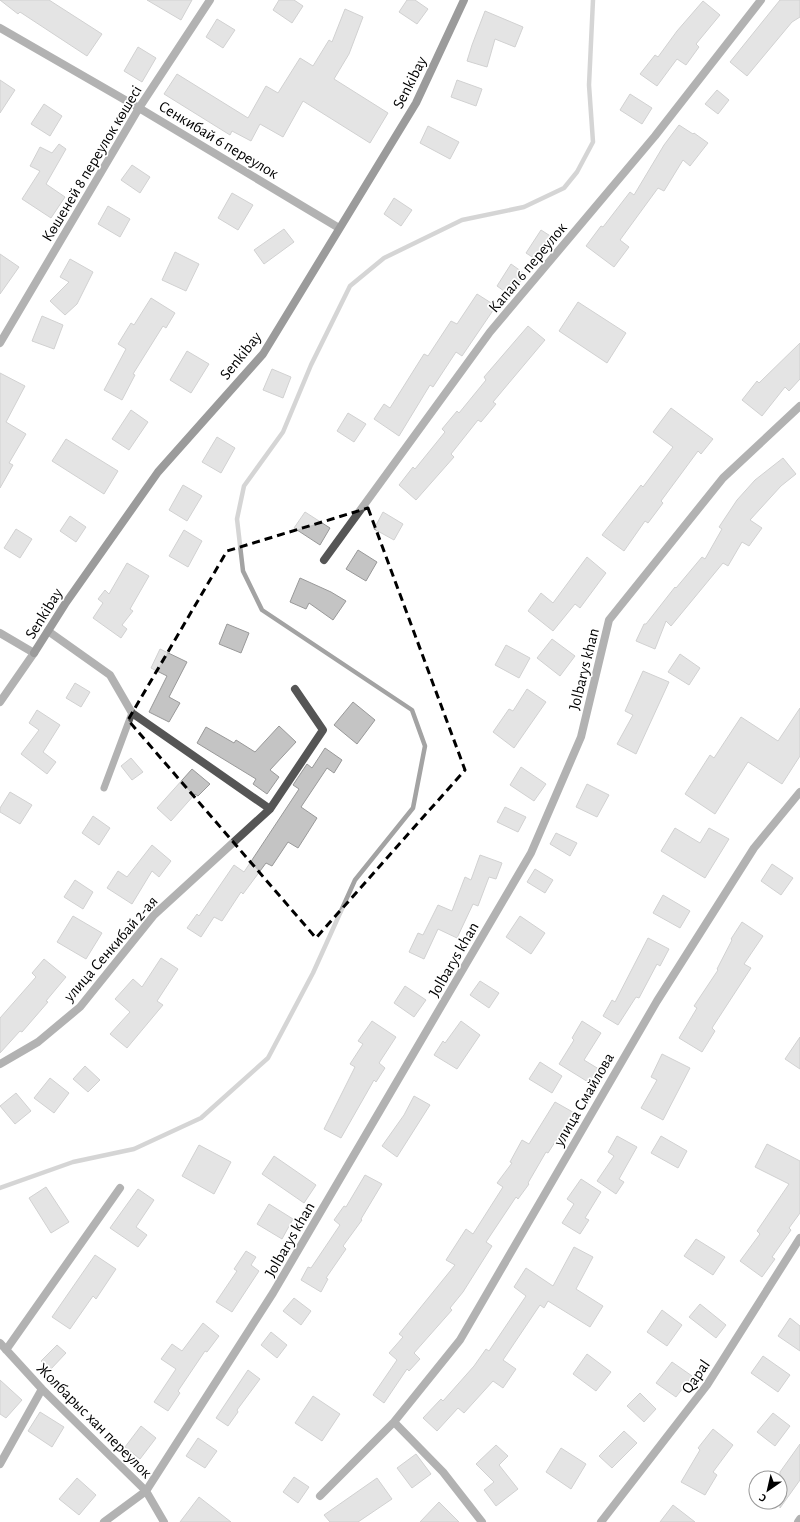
<svg xmlns="http://www.w3.org/2000/svg" width="800" height="1522" font-family="'Alegreya Sans',sans-serif">
  <rect width="100%" height="100%" fill="#fff"/>
  <g fill="none" stroke-linecap="round" stroke-linejoin="round">
    <path stroke="#a3a3a3" stroke-width="4.5" d="M0,1188l73,-26 61,-13 67,-31 67,-60 45,-85 42,-93 58,-72 12,-62 -13,-36 -150,-100 -19,-39 -6,-52 7,-33 39,-54 28,-67 39,-79 34,-28 78,-38 62,-13 40,-19 13,-16 16,-30 -4,-57 4,-85"/>
  </g>
  <path fill="#c4c4c4" stroke="#999" d="M0,0h49l53,34 -15,22 -67,-44 -2,2z
    M147,0h45l-11,20z
    M279,0h15l9,6 -11,17 -19,-13z
    M407,0h8l13,9 -11,15 -18,-12z
    M780,0h20v17l-8,5 -45,54 -17,-14z
    M703,1l17,14 -24,29 3,3 -13,18 -9,-6 -20,27 -17,-12 15,-19 3,2 19,-26z
    M345,9l18,8 -14,37 -15,25 54,34 -18,30 -67,-42 -20,36 -23,-13 -9,17 -19,-10 -2,4 -66,-41 13,-20 71,44 18,-32 12,7 22,-35 13,8 16,-26 3,2z
    M485,11l38,16 -8,20 -20,-8 -8,28 -20,-6 5,-16z
    M217,19l18,11 -12,18 -17,-11z
    M138,47l18,11 -14,24 -18,-11z
    M0,80l15,10 -15,23z
    M457,80l25,9 -6,17 -25,-9z
    M717,90l12,10 -11,14 -13,-10z
    M630,94l22,14 -10,16 -22,-14z
    M44,104l18,12 -12,20 -19,-12z
    M679,125l14,9 1,-1 14,10 -18,23 -7,-6 -19,31 -6,-3 -38,52 9,7 -15,20 -28,-21 15,-20 2,1 27,-35 4,3 30,-50z
    M428,126l31,16 -9,17 -30,-16z
    M59,144l7,5 -20,35 19,13 -14,21 -29,-19 18,-28 -10,-5 10,-19 12,6z
    M132,165l18,12 -10,16 -19,-13z
    M232,193l21,12 -15,25 -20,-12z
    M394,198l18,12 -11,16 -17,-12z
    M108,206l22,13 -10,18 -22,-13z
    M284,229l10,13 -30,22 -10,-14z
    M541,230l14,9 -15,23 -14,-9z
    M175,252l24,12 -13,27 -24,-11z
    M0,254l19,13 -19,27z
    M70,259l23,13 -16,32 -12,11 -15,-14 19,-19 -9,-5z
    M511,264l14,10 -14,22 -14,-10z
    M477,294l19,12 -34,50 -6,-4 -23,35 -3,-2 -31,51 -25,-17 10,-15 6,4 34,-54 4,2 23,-35 6,3z
    M151,298l24,15 -9,15 -3,-2 -30,48 2,1 -13,25 -18,-10 22,-41 -8,-5 13,-21 3,2z
    M578,302l48,31 -19,30 -48,-32z
    M42,316l21,9 -9,24 -22,-8z
    M528,326l17,14 -52,62 3,2 -15,18 -3,-2 -27,34 3,3 -38,43 -17,-15 14,-18 2,2 30,-37 -3,-3 15,-18 2,2 27,-33 -2,-3z
    M800,343v36l-11,12 -4,-4 -23,29 -20,-16 15,-19 2,2z
    M187,351l22,13 -18,29 -21,-13z
    M272,369l19,8 -8,21 -20,-8z
    M0,373l25,13 -19,36 20,12 -17,29 4,2 -13,23z
    M671,408l42,31 -12,15 -3,-3 -37,50 2,2 -15,20 -3,-2 -21,30 -22,-16 39,-50 2,2 30,-40 -20,-15z
    M131,410l17,12 -19,28 -17,-11z
    M348,413l18,11 -12,18 -17,-11z
    M217,437l18,11 -14,25 -19,-11z
    M66,439l52,32 -14,23 -52,-33z
    M783,458l13,16 -15,12 -31,34 12,8 -13,18 -7,-4 -14,24 -5,-3 -52,63 -5,-5 -11,28 -19,-8 8,-17h2l29,-37 1,1 26,-31 3,2 17,-30 -3,-2 18,-27 18,-20z
    M183,485l19,11 -15,25 -18,-11z
    M305,512l25,16 -10,17 -26,-17z
    M383,512l20,12 -9,16 -20,-11z
    M70,516l16,11 -10,15 -16,-11z
    M16,529l16,10 -12,19 -16,-10z
    M184,530l18,11 -14,26 -19,-11z
    M358,550l19,12 -11,19 -20,-12z
    M587,557l19,16 -26,35 -5,-4 -22,27 -25,-20 13,-18 12,10z
    M127,563l22,13 -19,33 3,2 -11,14 5,4 -6,9 -28,-20 10,-15 -5,-4 7,-9 4,4z
    M300,578l31,14 15,9 -13,19 -24,-17 -3,6 -16,-7z
    M227,624l22,9 -8,20 -22,-9z
    M552,639l23,17 -15,20 -23,-18z
    M506,645l24,13 -11,20 -24,-13z
    M160,649l27,13 -18,35 11,6 -11,19 -20,-10 18,-36 -16,-8z
    M680,654l20,14 -11,17 -21,-13z
    M643,671l26,11 -33,72 -19,-10 16,-29 -8,-4z
    M75,683l15,9 -9,15 -15,-9z
    M527,689l19,13 -32,46 -21,-16 16,-23 4,2z
    M353,702l22,18 -18,24 -23,-19z
    M800,708v48l-18,28 -34,-22 -33,52 -30,-20 25,-39 4,3 27,-41 37,24z
    M37,710l23,15 -17,27 13,10 -9,12 -26,-20 18,-24 -10,-7z
    M279,726l17,16 -26,28 9,7 -12,17 -14,-10 3,-5 -59,-36 9,-16 28,16 2,-3 19,12z
    M325,748l17,12 -8,13 -7,-5 -26,39 16,11 -19,30 -10,-6 -16,24 -6,-3 -23,31 -2,-2 -19,29 -8,-4 -13,20 -14,-9 10,-14 2,2 35,-51 10,7 55,-83 -6,-4 14,-21 5,4z
    M131,758l12,14 -11,8 -11,-14z
    M521,767l25,17 -12,17 -24,-16z
    M192,769l18,15 -12,12 -3,-2 -24,27 -14,-13z
    M587,784l22,11 -12,22 -21,-10z
    M10,792l22,13 -12,19 -20,-12v-4z
    M505,807l21,10 -8,15 -21,-10z
    M93,816l17,12 -11,17 -17,-12z
    M675,828l25,15 9,-15 20,11 -24,39 -44,-27z
    M556,833l21,10 -7,13 -20,-12z
    M152,845l19,16 -12,16 -7,-6 -20,33 -25,-16 11,-17 9,6z
    M480,855l22,8 -6,16 -7,-2 -11,29 -5,-2 -16,34 -19,-9 -14,30 -15,-7 9,-19 5,2 15,-30 14,6 13,-34 6,3z
    M772,864l21,14 -12,17 -20,-14z
    M535,869l18,11 -8,13 -18,-11z
    M75,880l18,12 -10,17 -19,-12z
    M663,895l27,16 -10,17 -27,-15z
    M73,916l29,17 -16,26 -29,-17z
    M520,916l25,17 -14,21 -25,-17z
    M742,922l21,14 -19,28 7,4 -39,60 3,3 -13,21 -23,-14 18,-30 -3,-2 24,-36 -1,-1 15,-29 -1,-1z
    M648,938l21,11 -9,17 -3,-2 -18,34 -3,-1 -18,28 -15,-9 9,-16 3,2z
    M161,958l17,11 -21,32 6,4 -36,43 -17,-14 20,-22 -15,-13 18,-20 9,8z
    M44,959l22,18 -20,24 2,1 -26,30 -2,-1 -20,22v-35l36,-41 -4,-4z
    M480,981l19,12 -10,15 -19,-13z
    M405,986l21,14 -12,17 -20,-14z
    M372,1021l24,16 -17,26 6,5 -9,14 -2,-2 -33,58 -17,-9 31,-62 -5,-3 13,-20 -5,-3z
    M461,1021l19,14 -23,34 -23,-14 9,-14 2,2z
    M582,1021l19,12 -17,27 18,11 -9,14 -34,-21 15,-24 -2,-2z
    M800,1037v32l-15,-10z
    M662,1054l28,14 -27,52 -22,-12 16,-28 -6,-3z
    M540,1062l22,14 -10,17 -23,-14z
    M85,1066l15,14 -12,12 -15,-13z
    M50,1078l19,15 -15,20 -20,-15z
    M16,1093l15,18 -16,13 -15,-18z
    M414,1096l16,9 -33,52 -15,-11 22,-31z
    M555,1102l23,13 -10,19 -6,-3 -14,22 -2,-1 -18,31 1,1 -11,15 -2,-2 -30,45 6,4 -29,46 -13,16 2,2 -38,43 6,6 -11,12 -2,-2 -23,34 -11,-8 24,-35 -8,-7 14,-16 -4,-3 56,-69 -9,-5 20,-31 7,5 30,-47 -6,-4 15,-20 -2,-1 12,-22 7,4z
    M617,1136l20,11 -18,32 5,3 -8,12 -19,-13 17,-25 -6,-4z
    M661,1136l26,15 -9,17 -27,-15z
    M767,1144l33,17v52l-11,15 2,2 -19,27 3,2 -13,18 -22,-16 20,-27 -3,-3 32,-47 -34,-17z
    M199,1145l32,17 -17,32 -32,-18z
    M274,1156l42,29 -12,18 -42,-29z
    M365,1175l17,9 -21,35 1,1 -19,26 3,3 -20,29 2,1 -7,13 -20,-12 7,-13 3,1 29,-43 -6,-5 10,-14 2,1z
    M581,1179l20,13 -16,26 4,2 -9,14 -18,-11 12,-19 -7,-5z
    M46,1187l23,35 -18,11 -22,-35z
    M138,1189l16,11 -18,27 11,8 -9,12 -28,-19z
    M269,1204l24,15 -11,20 -25,-15z
    M696,1239l29,18 -12,18 -29,-19z
    M574,1247l19,10 -17,32 27,17 -13,21 -42,-26 -4,7 -4,-3 -37,55 13,9 -13,19 -10,-7 -29,32 -6,-5 -21,23 -14,-13 18,-19 2,2 31,-35 12,-17 3,2 37,-55 -12,-9 12,-19 27,18z
    M246,1251l10,6 -5,8 8,6 -27,41 -16,-10 21,-31 -3,-2z
    M95,1255l21,14 -20,30 -3,-3 -23,33 -18,-12z
    M294,1298l17,13 -10,14 -18,-14z
    M700,1304l26,21 -10,13 -27,-21z
    M662,1310l20,15 -15,21 -20,-14z
    M790,1318l10,8v25l-22,-15z
    M203,1323l16,13 -12,16 -2,-1 -27,40 2,2 -12,18 -14,-9 22,-33 -15,-10 11,-15 10,7z
    M271,1332l16,13 -10,13 -16,-13z
    M57,1345l9,8 -16,17 -9,-9z
    M587,1354l24,18 -15,19 -23,-17z
    M763,1356l27,19 -12,17 -27,-19z
    M672,1362l20,14 -16,21 -20,-14z
    M248,1370l12,9 -23,31 1,2 -10,14 -12,-8z
    M0,1380l22,20 -16,18 -6,-4z
    M640,1393l16,16 -12,13 -17,-16z
    M313,1396l27,18 -18,27 -27,-18z
    M40,1412l24,15 -12,20 -24,-16z
    M773,1413l17,13 -15,20 -18,-14z
    M141,1426l15,12 -16,21 -15,-12z
    M713,1429l20,16 -20,27 4,3 -12,20 -24,-13 19,-32 -2,-2z
    M624,1431l13,12 -25,25 -13,-12z
    M198,1438l19,13 -12,17 -19,-12z
    M800,1444v36l-20,28v-36z
    M496,1445l12,11 -9,9 19,24 -22,17 -12,-16 10,-8 -18,-18z
    M561,1448l25,16 -15,25 -25,-17z
    M416,1454l15,20 -19,14 -15,-20z
    M294,1477l15,10 -11,16 -15,-11z
    M77,1478l19,17 -17,20 -20,-16z
    M377,1478l15,21 -34,23h-28l-6,-7z
    M199,1497l32,25h-51z
    M439,1502l20,20h-39z
    M673,1505l22,17h-35z"/>
  <g fill="none" stroke-linecap="round" stroke-linejoin="round">
    <path stroke="#555" stroke-width="7" d="M104,788l28,-75"/>
    <path stroke="#555" stroke-width="8" d="M0,28l139,80 200,120
      M0,343l139,-235 71,-108
      M324,560l166,-228 165,-196 106,-136
      M48,631l62,44 22,38 138,96
      M0,633l34,20 -34,49
      M0,1064l38,-22 42,-35 74,-92 116,-106 53,-79 -28,-41
      M0,1343l42,46 104,102 18,31
      M6,1350l114,-162
      M394,1422l49,50 39,50
      M0,1464l42,-75
      M320,1496l74,-74 66,-82 197,-339 97,-153 46,-56
      M104,1522l42,-31 127,-198 258,-440 50,-116 28,-117 114,-142 77,-72
      M601,1522l106,-137 93,-147
      M798,1522l2,-3"/>
    <path stroke="#222" stroke-width="8" d="M34,653l31,-49 93,-132 105,-118 153,-251 48,-103"/>
  </g>
  <path d="M0 0H800V1522H0ZM368,508l97,262 -149,168 -188,-218 99,-169z" fill="#fff" fill-opacity=".55" fill-rule="evenodd"/>
  <path fill="none" stroke="#000" stroke-width="3" stroke-dasharray="8 5" stroke-linejoin="round" d="M368,508l97,262 -149,168 -188,-218 99,-169z"/>
  <g text-anchor="middle" stroke-width="3.5" stroke-linejoin="round" paint-order="stroke">
    <g font-size="16" fill="#000" stroke="#fff">
      <text transform="translate(409 82) rotate(-63)" y="6">Senkibay</text>
      <text transform="translate(219 139) rotate(31)" y="6">Сенкибай 6 переулок</text>
      <text transform="translate(91 163) rotate(-59)" y="6">Көшеней 8 переулок көшесі</text>
      <text transform="translate(527 267) rotate(-50)" y="6">Капал 6 переулок</text>
      <text transform="translate(240 355) rotate(-51)" y="6">Senkibay</text>
      <text transform="translate(43 613) rotate(-58)" y="6">Senkibay</text>
      <text transform="translate(583 669) rotate(-76)" y="6">Jolbarys khan</text>
      <text transform="translate(110 948) rotate(-49)" y="6">улица Сенкибай 2-ая</text>
      <text transform="translate(453 959) rotate(-60)" y="6">Jolbarys khan</text>
      <text transform="translate(583 1099) rotate(-60)" y="6">улица Смайлова</text>
      <text transform="translate(289 1239) rotate(-60)" y="6">Jolbarys khan</text>
      <text transform="translate(695 1376) rotate(-55)" y="6">Qapal</text>
      <text transform="translate(95 1420) rotate(45)" y="6">Жолбарыс хан переулок</text>
    </g>
  </g>
  <g transform="translate(768 1490) rotate(214)"><circle r="19" fill="#ffffff" stroke="#999999"/>
  <path d="M0-3L7 15L0 10L-7 15Z" fill="#000000"/>
  <text y="-6" font-size="11" font-weight="bold" text-anchor="middle" fill="#000000">С</text>
  </g>
</svg>
